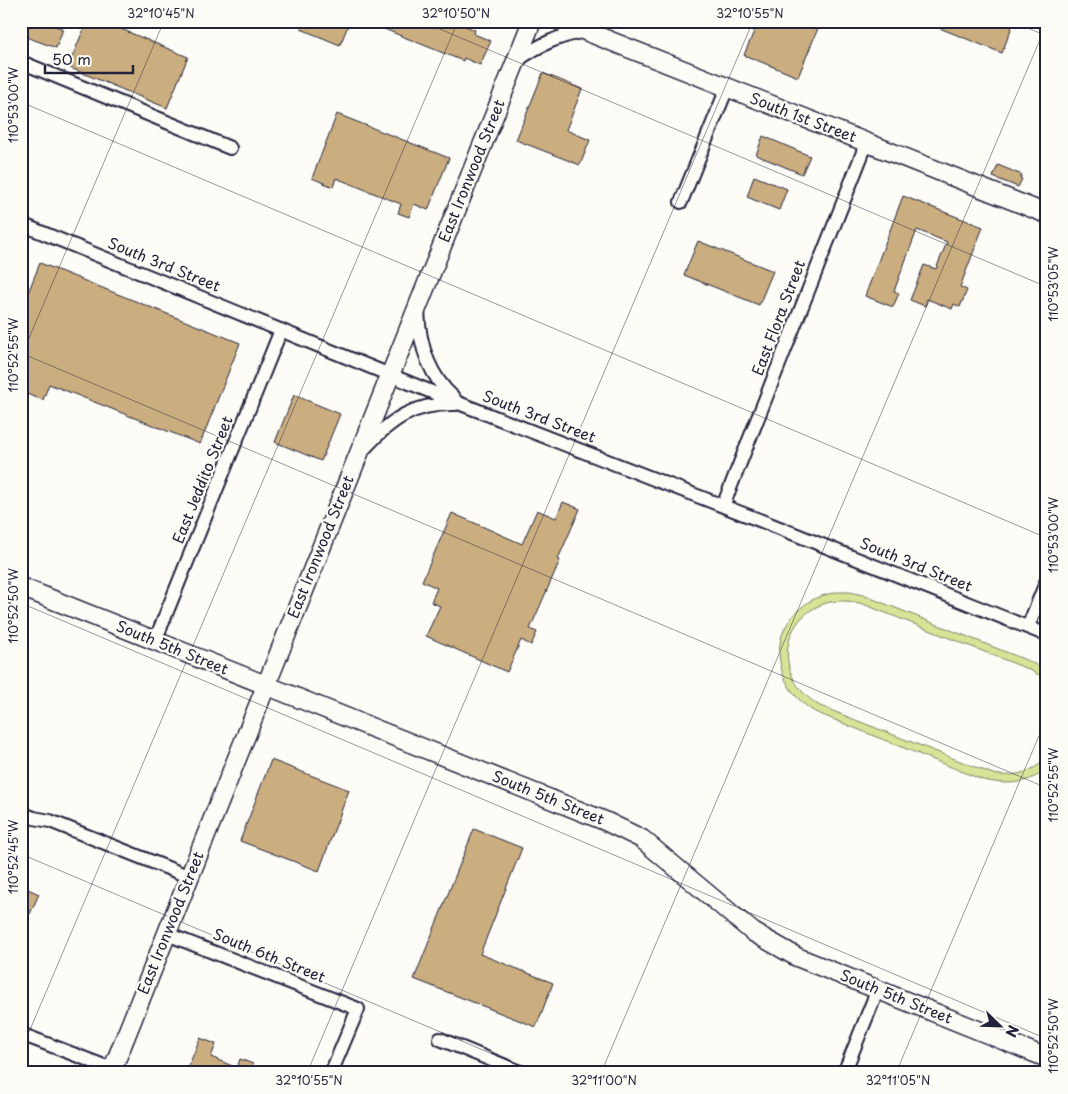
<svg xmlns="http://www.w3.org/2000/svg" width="1068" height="1094" font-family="'Playpen Sans',sans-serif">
  <rect width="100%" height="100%" fill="#fdfcf7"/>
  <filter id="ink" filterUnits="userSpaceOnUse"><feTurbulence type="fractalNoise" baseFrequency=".02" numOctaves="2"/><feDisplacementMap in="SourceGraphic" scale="10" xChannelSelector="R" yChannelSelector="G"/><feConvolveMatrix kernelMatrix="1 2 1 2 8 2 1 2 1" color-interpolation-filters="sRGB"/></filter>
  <g filter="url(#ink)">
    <path fill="#d7e396" stroke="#7c8268" d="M837,592h13l13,3 168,67 16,10v11l-8,-8 -11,-6 -165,-65c-70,-20 -106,64 -43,102l173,68c21,4 38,-2 54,-15v10c-20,16 -40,16 -64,11l-168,-68c-43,-26 -51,-84 -3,-112 7,-4 16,-6 25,-8z"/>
    <path fill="#caae7f" stroke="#22223b" d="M21,21h21l21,8 -7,19 -35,-13z
      M87,21h15l86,36 -21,51 -99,-41z
      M304,21h46l-10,24 -39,-16z
      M454,21l21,9 -1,4 17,7 -11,24 -16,-7 -1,3 -96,-39z
      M737,21h84l-23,56 -54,-22 11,-26z
      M922,21h92l-12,32z
      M543,73l39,16 -16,41 24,10 -10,25 -64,-25z
      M337,114l112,44 -21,52 -14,-6 -5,13 -11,-4 3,-9 -65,-26 -3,9 -21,-9z
      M763,136l47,20 -8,18 -46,-19z
      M998,165l24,10 -2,3 2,1 -4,8 -25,-10z
      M754,176l33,13 -8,21 -32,-13z
      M903,196l80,31 -23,60 7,3 -7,17 -6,-3 -2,5 -25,-10 -2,7 -15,-6 14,-35 12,4 11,-27 -30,-12 -23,61 5,2 -6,14 -28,-11z
      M698,241l75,30 -14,34 -75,-30z
      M40,263l200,80 -40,101 -151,-60 -6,16 -22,-8v-82z
      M294,395l46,19 -19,47 -46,-19z
      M563,502l17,7 -22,50 2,1 -30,69 7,3 -6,13 -10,-5 -14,32 -81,-36 14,-30 -9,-4 6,-14 -15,-7 30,-68 70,31 15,-34 19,8z
      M271,760l78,30 -30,81 -79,-30z
      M474,829l48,19 -42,106 73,29 -17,44 -122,-48z
      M28,889l11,5 -9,20 -9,-4v-5z
      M200,1038l16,6 -5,13 26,11 3,-9 13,5 -3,9h-64z"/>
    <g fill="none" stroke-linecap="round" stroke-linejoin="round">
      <defs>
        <path id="street" d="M516,61c25,-17 40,-24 69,-30
          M21,62l209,86
          M681,202l46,-114
          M21,224l440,180 311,121 275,110
          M418,310c1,33 11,66 36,88
          M364,449c27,-30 50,-46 92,-45
          M723,506l144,-364
          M1028,627l19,-47
          M155,641l126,-311
          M21,813l13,5 16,3 140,56
          M167,934l191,75 -27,64
          M21,1034l91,35
          M440,1039l83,34
          M844,1073l34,-84"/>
        <path id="secondary" d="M560,21l487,193
          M21,587l584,234 37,18 111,93 44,25 250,101
          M111,1073l421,-1052"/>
      </defs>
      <use href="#street" stroke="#22223b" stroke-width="16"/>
      <use href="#secondary" stroke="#22223b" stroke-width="21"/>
      <use href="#street" stroke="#fdfcf7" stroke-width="12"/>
      <use href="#secondary" stroke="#fdfcf7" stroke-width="18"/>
    </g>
  </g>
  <path fill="none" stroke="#22223b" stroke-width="1" stroke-opacity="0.45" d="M421,21l626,266M1011,21l36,15M21,102l1026,436M21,353l1026,435M21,357l143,-336M21,603l1026,436M21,854l516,219M21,1051l437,-1030M307,1073l446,-1052M601,1073l446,-1050M896,1073l151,-356"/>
  <g text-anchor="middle" stroke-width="4.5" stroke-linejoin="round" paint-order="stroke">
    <g font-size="15" fill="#22223b" stroke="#fdfcf7">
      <text transform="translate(803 118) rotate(21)" y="5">South 1st Street</text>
      <text transform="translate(472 171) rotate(-68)" y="5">East Ironwood Street</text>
      <text transform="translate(164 265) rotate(22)" y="5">South 3rd Street</text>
      <text transform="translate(779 318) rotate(-69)" y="5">East Flora Street</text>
      <text transform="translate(539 417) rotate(21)" y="5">South 3rd Street</text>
      <text transform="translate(203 480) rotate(-68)" y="5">East Jeddito Street</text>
      <text transform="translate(321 547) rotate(-68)" y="5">East Ironwood Street</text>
      <text transform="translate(916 565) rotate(22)" y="5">South 3rd Street</text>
      <text transform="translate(172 648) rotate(22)" y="5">South 5th Street</text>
      <text transform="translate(548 798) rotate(22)" y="5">South 5th Street</text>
      <text transform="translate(171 923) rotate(-68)" y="5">East Ironwood Street</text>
      <text transform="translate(269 956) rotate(22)" y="5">South 6th Street</text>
      <text transform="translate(896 997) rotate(22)" y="5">South 5th Street</text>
    </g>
  </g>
  <rect width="1068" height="1094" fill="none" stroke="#fdfcf7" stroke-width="55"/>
  <g transform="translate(1000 1026) rotate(113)" stroke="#fdfcf7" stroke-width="4" paint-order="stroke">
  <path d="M0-4L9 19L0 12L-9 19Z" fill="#22223b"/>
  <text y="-8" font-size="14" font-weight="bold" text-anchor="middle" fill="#22223b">N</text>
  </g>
  <path d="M45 65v8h88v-8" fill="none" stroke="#22223b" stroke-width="2.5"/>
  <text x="52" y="65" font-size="15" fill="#22223b" stroke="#fdfcf7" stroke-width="4" paint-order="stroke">50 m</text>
  <rect x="28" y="28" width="1012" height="1038" fill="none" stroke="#22223b" stroke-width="2"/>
  <g font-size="12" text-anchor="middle" fill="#22223b">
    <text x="161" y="18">32°10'45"N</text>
    <text x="456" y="18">32°10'50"N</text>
    <text x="750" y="18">32°10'55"N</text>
    <text transform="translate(14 105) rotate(-90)" y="4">110°53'00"W</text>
    <text transform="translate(1054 284) rotate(-90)" y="4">110°53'05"W</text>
    <text transform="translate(14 355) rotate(-90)" y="4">110°52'55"W</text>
    <text transform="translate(1054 535) rotate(-90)" y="4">110°53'00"W</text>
    <text transform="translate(14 606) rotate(-90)" y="4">110°52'50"W</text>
    <text transform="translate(1054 785) rotate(-90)" y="4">110°52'55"W</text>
    <text transform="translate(14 857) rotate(-90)" y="4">110°52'45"W</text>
    <text transform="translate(1054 1036) rotate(-90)" y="4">110°52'50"W</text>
    <text x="309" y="1085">32°10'55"N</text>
    <text x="604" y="1085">32°11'00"N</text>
    <text x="898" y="1085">32°11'05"N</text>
  </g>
</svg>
